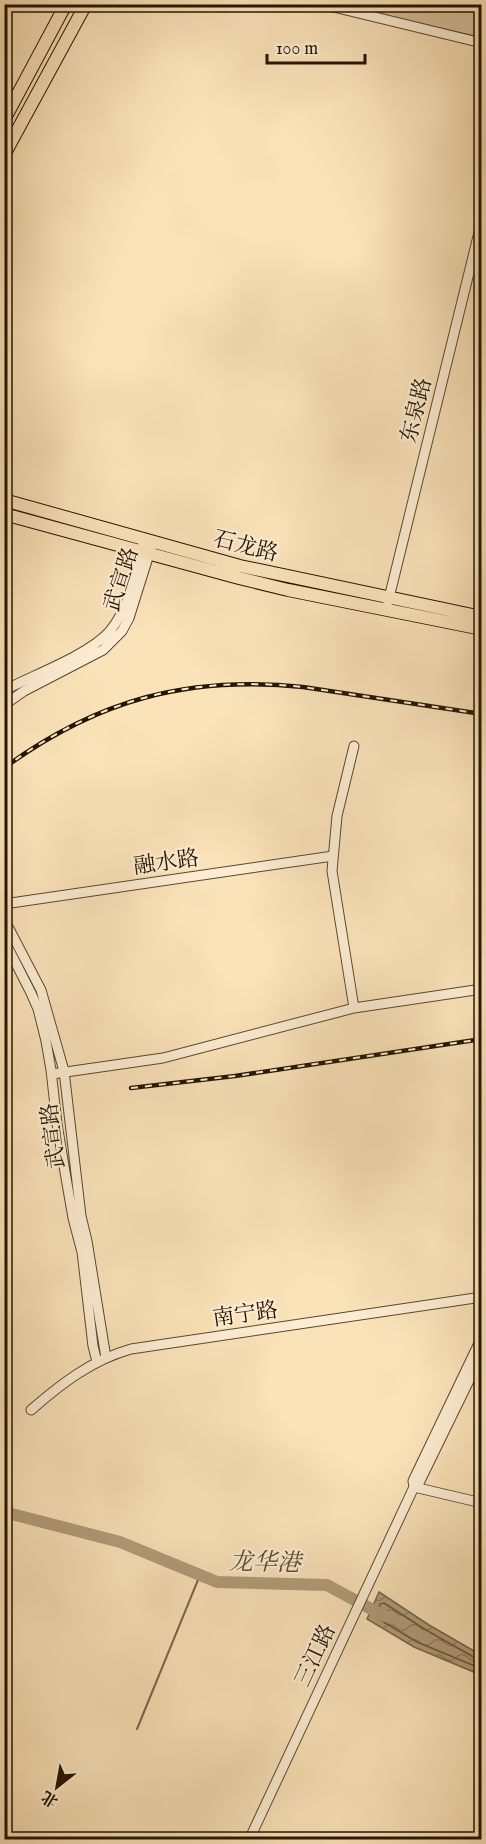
<svg xmlns="http://www.w3.org/2000/svg" width="486" height="1844" font-family="'IM FELL English','Noto Serif SC',serif">
  <defs>
    <pattern id="water-waves" width="16" height="10" patternUnits="userSpaceOnUse" patternTransform="scale(1.5)"><rect width="16" height="10" fill="#b19c7a"/><path d="M0 5q4-4 8 0t8 0" fill="none" stroke="#907e62"/></pattern>
  </defs>
  <rect width="100%" height="100%" fill="#fae2b9"/>
  <filter id="stains"><feTurbulence type="fractalNoise" baseFrequency=".00333" numOctaves="4"/><feColorMatrix values="0 0 0 0 .2 0 0 0 0 .09 0 0 0 0 .02 0 0 0 .5 -.17"/></filter>
  <radialGradient id="worn" r=".72"><stop offset=".6" stop-color="#630" stop-opacity="0"/><stop offset="1" stop-color="#630" stop-opacity=".3"/></radialGradient>
  <path fill="#d6bf9a" stroke="#7d6a4d" stroke-width="1.5" d="M341,5h140v18l-4,-1 -3,14z"/>
  <path fill="url(#water-waves)" stroke="#796649" stroke-width="1.5" d="M379,1592l50,33 52,30v20l-67,-28 -47,-28z"/>
  <g fill="none" stroke-linecap="round" stroke-linejoin="round">
    <path stroke="#6a583d" stroke-width="1.5" d="M482,1660l-5,-1 -51,-29 -42,-27 -4,1 -4,11 1,3 40,24 65,27"/>
    <path stroke="#796649" stroke-width="2" d="M479,17l3,3
      M137,1729l63,-154"/>
    <path stroke="#b19c7a" stroke-width="12" d="M479,17l2,-13
      M4,1512l116,30 97,40 110,3 57,31"/>
    <defs>
      <path id="minor" d="M321,4l161,39
        M388,602l94,-382
        M4,693l7,-6c28,-14 78,-33 98,-55 20,-23 27,-59 34,-87
        M4,705l20,-14 79,-41 19,-19 7,-13 22,-70
        M4,904l329,-48
        M4,919l37,71 23,81 17,145 6,25 19,117
        M4,940l27,53 7,16 8,32 5,29 6,54 8,48 8,46 9,34 11,94 4,16
        M354,1008l-22,-137 5,-55 17,-70
        M52,1074l111,-16 191,-50 128,-19
        M31,1410c31,-27 61,-50 100,-61l351,-52
        M414,1487l5,-4 63,-129
        M414,1487l68,16
        M249,1840l165,-353 -1,-6 69,-144"/>
      <path id="major" d="M4,120l62,-116
        M4,155l82,-151
        M4,500l236,66 242,51
        M4,514l235,64 49,12 194,39"/>
    </defs>
    <use href="#minor" stroke="#5a482e" stroke-width="11"/>
    <use href="#major" stroke="#241500" stroke-width="14"/>
    <use href="#minor" stroke="#fcecd2" stroke-width="9"/>
    <use href="#major" stroke="#fae2b9" stroke-width="12"/>
    <defs>
      <path id="rail" d="M4,768c93,-68 184,-93 299,-81l179,27
        M131,1088l104,-12 247,-37"/>
    </defs>
    <use href="#rail" stroke="#241500" stroke-width="4.5"/>
    <use href="#rail" stroke="#fcecd2" stroke-width="2" stroke-dasharray="7" stroke-linecap="butt"/>
  </g>
  <g text-anchor="middle" stroke-width="4.5" stroke-linejoin="round" paint-order="stroke">
    <g font-size="22" fill="#241500" stroke="#fcecd2">
      <text transform="translate(415 410) rotate(-76)" y="8">东泉路</text>
      <text transform="translate(246 545) rotate(14)" y="8">石龙路</text>
      <text transform="translate(120 579) rotate(-72)" y="8">武宣路</text>
      <text transform="translate(166 861) rotate(-8)" y="8">融水路</text>
      <text transform="translate(52 1136) rotate(-97)" y="8">武宣路</text>
      <text transform="translate(245 1313) rotate(-8)" y="8">南宁路</text>
      <text transform="translate(314 1655) rotate(-65)" y="8">三江路</text>
    </g>
    <g font-size="24" font-style="italic" fill="#5c4b31" stroke="#fcecd2">
      <text transform="translate(265 1562) rotate(1)" y="8">龙华港</text>
    </g>
  </g>
  <rect width="486" height="1844" fill="none" stroke="#fae2b9" stroke-width="24"/>
  <rect x="6" y="6" width="474" height="1832" fill="none" stroke="#241500" stroke-width="3"/>
  <rect x="12" y="12" width="462" height="1820" fill="none" stroke="#241500" stroke-width="1.5"/>
  <g transform="translate(57 1787) rotate(211)" stroke="#fcecd2" stroke-width="4.5" paint-order="stroke">
  <path d="M0-4.5L10 22L0 15L-10 22Z" fill="#241500"/>
  <text y="-9" font-size="16" font-weight="bold" text-anchor="middle" fill="#241500">北</text>
  </g>
  <path d="M267 54v9h98v-9" fill="none" stroke="#241500" stroke-width="3"/>
  <text x="276" y="54" font-size="18" fill="#241500" stroke="#fcecd2" stroke-width="4.5" paint-order="stroke">100 m</text>
  <rect width="100%" height="100%" filter="url(#stains)"/>
  <rect width="100%" height="100%" fill="url(#worn)"/>
</svg>
